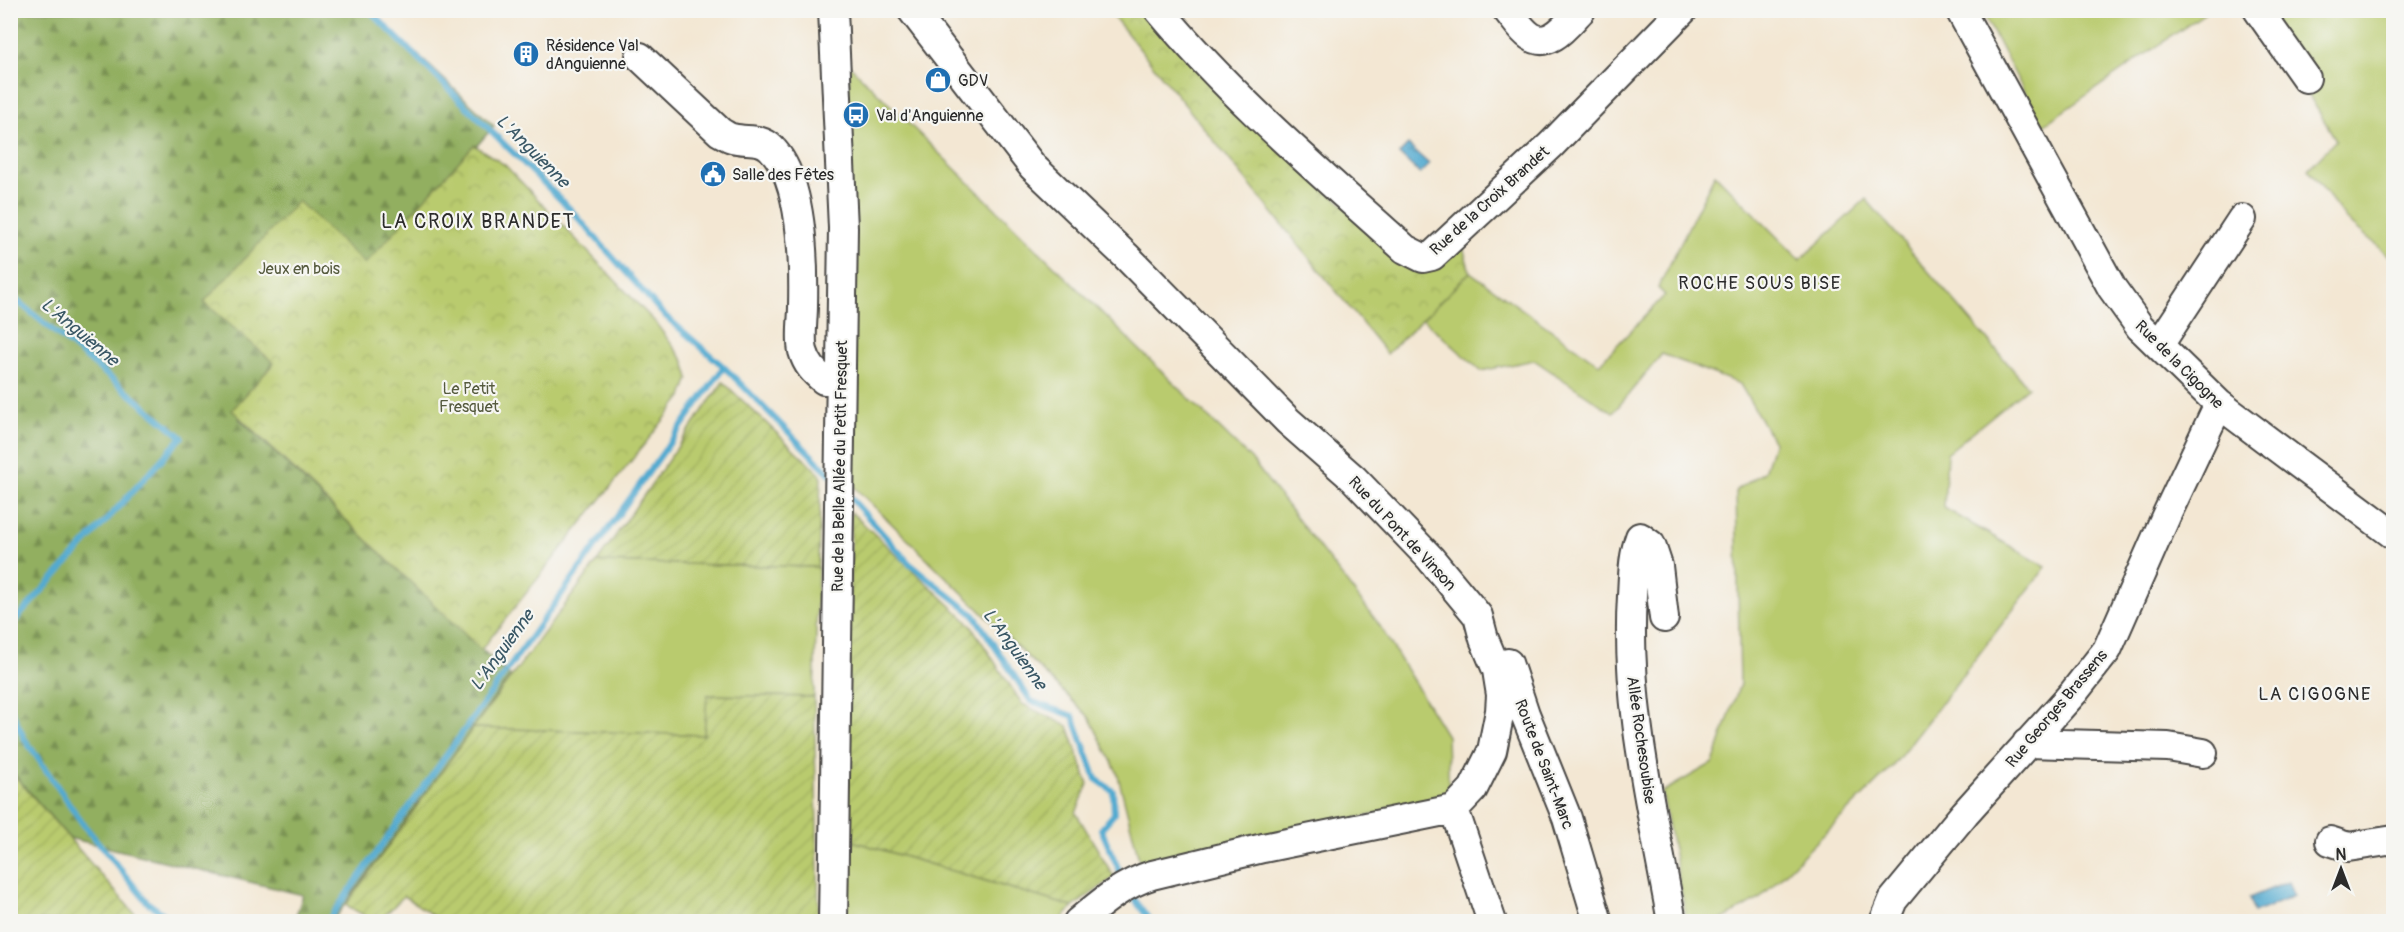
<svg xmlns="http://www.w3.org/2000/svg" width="2404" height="932" font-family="Pangolin,sans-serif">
  <defs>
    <pattern id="forest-firs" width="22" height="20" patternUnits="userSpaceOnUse" patternTransform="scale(1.5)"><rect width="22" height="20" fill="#92af61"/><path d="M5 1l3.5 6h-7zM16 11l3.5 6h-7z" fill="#778f50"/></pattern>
    <pattern id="park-crowns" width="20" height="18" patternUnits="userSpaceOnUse" patternTransform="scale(1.5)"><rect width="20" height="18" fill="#b9cb6e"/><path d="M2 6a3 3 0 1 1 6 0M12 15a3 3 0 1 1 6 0" fill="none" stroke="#9fae5f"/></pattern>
    <pattern id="garden-furrows" width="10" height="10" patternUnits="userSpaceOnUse" patternTransform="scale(1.5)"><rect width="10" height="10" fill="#b9cb6e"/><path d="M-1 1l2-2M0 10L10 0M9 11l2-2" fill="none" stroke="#9fae5f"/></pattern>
    <pattern id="water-ripples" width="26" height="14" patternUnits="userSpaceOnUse" patternTransform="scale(1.5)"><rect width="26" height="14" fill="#53aad0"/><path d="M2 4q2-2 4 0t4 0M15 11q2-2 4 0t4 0" fill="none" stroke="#458ba9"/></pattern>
  </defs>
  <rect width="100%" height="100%" fill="#f6f6f2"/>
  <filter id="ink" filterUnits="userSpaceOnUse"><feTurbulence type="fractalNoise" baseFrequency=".0167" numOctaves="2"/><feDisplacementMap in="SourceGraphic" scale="12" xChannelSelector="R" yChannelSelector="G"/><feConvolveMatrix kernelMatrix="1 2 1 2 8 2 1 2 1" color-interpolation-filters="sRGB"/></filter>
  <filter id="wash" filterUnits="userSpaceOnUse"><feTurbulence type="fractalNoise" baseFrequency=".008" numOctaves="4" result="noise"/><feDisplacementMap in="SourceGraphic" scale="24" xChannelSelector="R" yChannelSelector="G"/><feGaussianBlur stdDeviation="1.35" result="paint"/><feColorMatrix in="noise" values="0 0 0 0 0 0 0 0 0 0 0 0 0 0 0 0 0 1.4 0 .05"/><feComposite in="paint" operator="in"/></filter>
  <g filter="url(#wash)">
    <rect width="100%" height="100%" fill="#f3e7d3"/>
    <path fill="#b9cb6e" stroke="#727b4c" stroke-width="1.5" d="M1982,11h226l-166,115z
      M2248,11h145v248l-47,-40 -38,-50 28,-29 -28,-46z
      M849,65l402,394 127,164 69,113 2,63 -309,64 -23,-91 -28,-55 -243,-238z
      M1715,174l85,86 66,-61 162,188 -81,66 -3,55 102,59 -154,200 -134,133 -39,21h-32l-25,-129 51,-29 27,-79 -4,-194 28,-18 10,-30 -34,-58 -78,-30 -49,59 -79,-53 -53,11 -58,-52 47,-47 129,92 66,-69 -7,-7z
      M597,562l221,5 -4,130 -106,-2 -4,40 -231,-7z
      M846,839l227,68 -13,14 -216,1z"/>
    <path fill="url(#forest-firs)" stroke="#5e6d46" stroke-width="1.5" d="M11,11h360l123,115 -255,293 271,257 -177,245h-39l9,-26 -234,-57 -54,-63 -4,-1z"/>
    <path fill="url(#park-crowns)" stroke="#727b4c" stroke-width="1.5" d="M1113,11h32l53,56 215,204c25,-1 31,-9 50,-24l7,25 -83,82 -274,-338z
      M474,145l31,20 150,157 29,39 5,17 -7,19 -201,253 -249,-240 42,-47 -70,-61 94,-101 67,63z"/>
    <path fill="url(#garden-furrows)" stroke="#727b4c" stroke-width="1.5" d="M723,382l98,93 -3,92 -221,-5z
      M851,512l119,112 52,80 46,22 20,58 -12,29 38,64 -41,30 -227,-68z
      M707,695l107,2 5,224h-378l-37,-25 -25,25 -4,1 -29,-17 127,-177 231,7z
      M11,774l3,1 127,146h-130z"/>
    <path fill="url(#water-ripples)" stroke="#3f6a7e" stroke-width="1.5" d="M1408,145l21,19 -9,10 -21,-20z
      M2288,882l6,14 -40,17 -5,-15z"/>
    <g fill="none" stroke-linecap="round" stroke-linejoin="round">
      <path stroke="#53aad0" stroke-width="6" d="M369,10l202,200 91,103 62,54 106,107
        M10,295l172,142 -172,189
        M848,495l61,68 65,52 57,86 42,15 23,63 17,12 1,23 -13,15 22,50
        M10,708l14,30 59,86 65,79 27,19
        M1130,893l21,29
        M327,922l397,-555"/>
    </g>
  </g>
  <g filter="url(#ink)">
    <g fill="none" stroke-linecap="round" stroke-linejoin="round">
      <defs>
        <path id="minor" d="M912,10l121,157 93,89 162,165 66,58 76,79 48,58 6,23 13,31 4,25 -1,16 -8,40 -19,38 -19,20 -191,39 -111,27c-29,9 -50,27 -74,47
          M1159,10c73,88 161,162 246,239l18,9 9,-2 119,-111 132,-135
          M1507,10c7,8 14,20 23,26 20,14 38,-13 51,-26
          M1960,10l152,278 28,39 79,77 175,131
          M2258,10l48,68
          M640,57l80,75c4,2 8,5 12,6 14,4 28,-1 39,10 32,31 33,116 32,158 0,14 -3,32 0,45 4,14 11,21 21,29l17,-6
          M2159,345l83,-126
          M1664,618l-6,-52 -7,-21 -11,-8c-7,19 -7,39 -8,59 -7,109 21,218 40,326
          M1508,663l17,51 42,104 31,104
          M2027,743l141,4 35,6
          M1454,809l38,113
          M2330,841l18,6 46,-7
          M833,922l10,-694 -10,-218
          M1884,922l9,-22 72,-87 109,-121 33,-42 59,-134 53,-112"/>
      </defs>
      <use href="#minor" stroke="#494744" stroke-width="32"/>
      <use href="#minor" stroke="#fff" stroke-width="28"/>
    </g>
  </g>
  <defs>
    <symbol id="building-disc" viewBox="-11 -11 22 22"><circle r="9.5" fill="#1f6fb2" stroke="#f6f6f2"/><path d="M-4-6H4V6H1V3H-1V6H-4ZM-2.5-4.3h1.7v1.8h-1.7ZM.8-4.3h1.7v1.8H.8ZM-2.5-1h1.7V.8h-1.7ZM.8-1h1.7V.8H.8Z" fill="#fff"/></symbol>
    <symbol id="shop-disc" viewBox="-11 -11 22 22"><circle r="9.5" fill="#1f6fb2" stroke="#f6f6f2"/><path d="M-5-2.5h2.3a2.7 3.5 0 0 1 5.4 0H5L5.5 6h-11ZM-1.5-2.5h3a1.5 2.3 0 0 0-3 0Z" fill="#fff"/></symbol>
    <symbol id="bus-disc" viewBox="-11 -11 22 22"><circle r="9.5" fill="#1f6fb2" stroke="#f6f6f2"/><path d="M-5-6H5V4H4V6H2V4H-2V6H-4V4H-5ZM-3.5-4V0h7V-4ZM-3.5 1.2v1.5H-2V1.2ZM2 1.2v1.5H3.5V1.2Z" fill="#fff"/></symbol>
    <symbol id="civic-disc" viewBox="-11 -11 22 22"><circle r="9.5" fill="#1f6fb2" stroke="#f6f6f2"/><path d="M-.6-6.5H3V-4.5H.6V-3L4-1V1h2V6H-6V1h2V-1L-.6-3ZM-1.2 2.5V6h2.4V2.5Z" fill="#fff"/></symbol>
  </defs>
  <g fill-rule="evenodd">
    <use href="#building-disc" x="511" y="39" width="30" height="30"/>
    <use href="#shop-disc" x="923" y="65" width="30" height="30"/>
    <use href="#bus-disc" x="841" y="100" width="30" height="30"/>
    <use href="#civic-disc" x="698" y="159" width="30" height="30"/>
  </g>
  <g text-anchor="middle" stroke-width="4.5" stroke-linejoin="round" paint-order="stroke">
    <g font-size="16" fill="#2b2b2b" stroke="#f6f6f2" text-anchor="start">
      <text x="546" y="51">Résidence Val<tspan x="546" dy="18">dAnguienne</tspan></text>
      <text x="958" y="86">GDV</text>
      <text x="876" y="121">Val d'Anguienne</text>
      <text x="732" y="180">Salle des Fêtes</text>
    </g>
    <g font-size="16" fill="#2b2b2b" stroke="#f6f6f2">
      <text transform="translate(1489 200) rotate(-42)" y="6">Rue de la Croix Brandet</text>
      <text transform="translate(2180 364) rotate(45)" y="6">Rue de la Cigogne</text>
      <text transform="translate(839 466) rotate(-89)" y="6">Rue de la Belle Allée du Petit Fresquet</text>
      <text transform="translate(1403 533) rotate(47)" y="6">Rue du Pont de Vinson</text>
      <text transform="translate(2056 708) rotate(-50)" y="6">Rue Georges Brassens</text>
      <text transform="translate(1642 740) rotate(82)" y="6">Allée Rochesoubise</text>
      <text transform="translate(1545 764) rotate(69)" y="6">Route de Saint-Marc</text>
    </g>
    <g font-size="16" fill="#565b3f" stroke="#f6f6f2">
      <text x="299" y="274">Jeux en bois</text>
      <text x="469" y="394">Le Petit<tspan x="469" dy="18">Fresquet</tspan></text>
    </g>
    <g font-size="18" font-style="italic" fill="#395765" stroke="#f6f6f2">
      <text transform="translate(533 151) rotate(45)" y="6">L'Anguienne</text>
      <text transform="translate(80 332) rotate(40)" y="6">L'Anguienne</text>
      <text transform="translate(1015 649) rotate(54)" y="6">L'Anguienne</text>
      <text transform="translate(502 650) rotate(-54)" y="6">L'Anguienne</text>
    </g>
    <g font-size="18" letter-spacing="1.5" fill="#2b2b2b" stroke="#f6f6f2">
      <text x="1760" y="289">ROCHE SOUS BISE</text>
      <text x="2315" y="700">LA CIGOGNE</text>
    </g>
    <g font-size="20" letter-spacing="1.5" fill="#2b2b2b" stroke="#f6f6f2">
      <text x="478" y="228">LA CROIX BRANDET</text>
    </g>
  </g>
  <rect width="2404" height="932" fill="none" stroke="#f6f6f2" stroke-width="36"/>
  <g transform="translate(2341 869)" stroke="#f6f6f2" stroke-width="4.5" paint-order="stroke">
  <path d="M0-4.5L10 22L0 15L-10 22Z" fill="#2b2b2b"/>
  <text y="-9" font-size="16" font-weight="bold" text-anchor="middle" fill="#2b2b2b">N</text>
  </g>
</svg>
